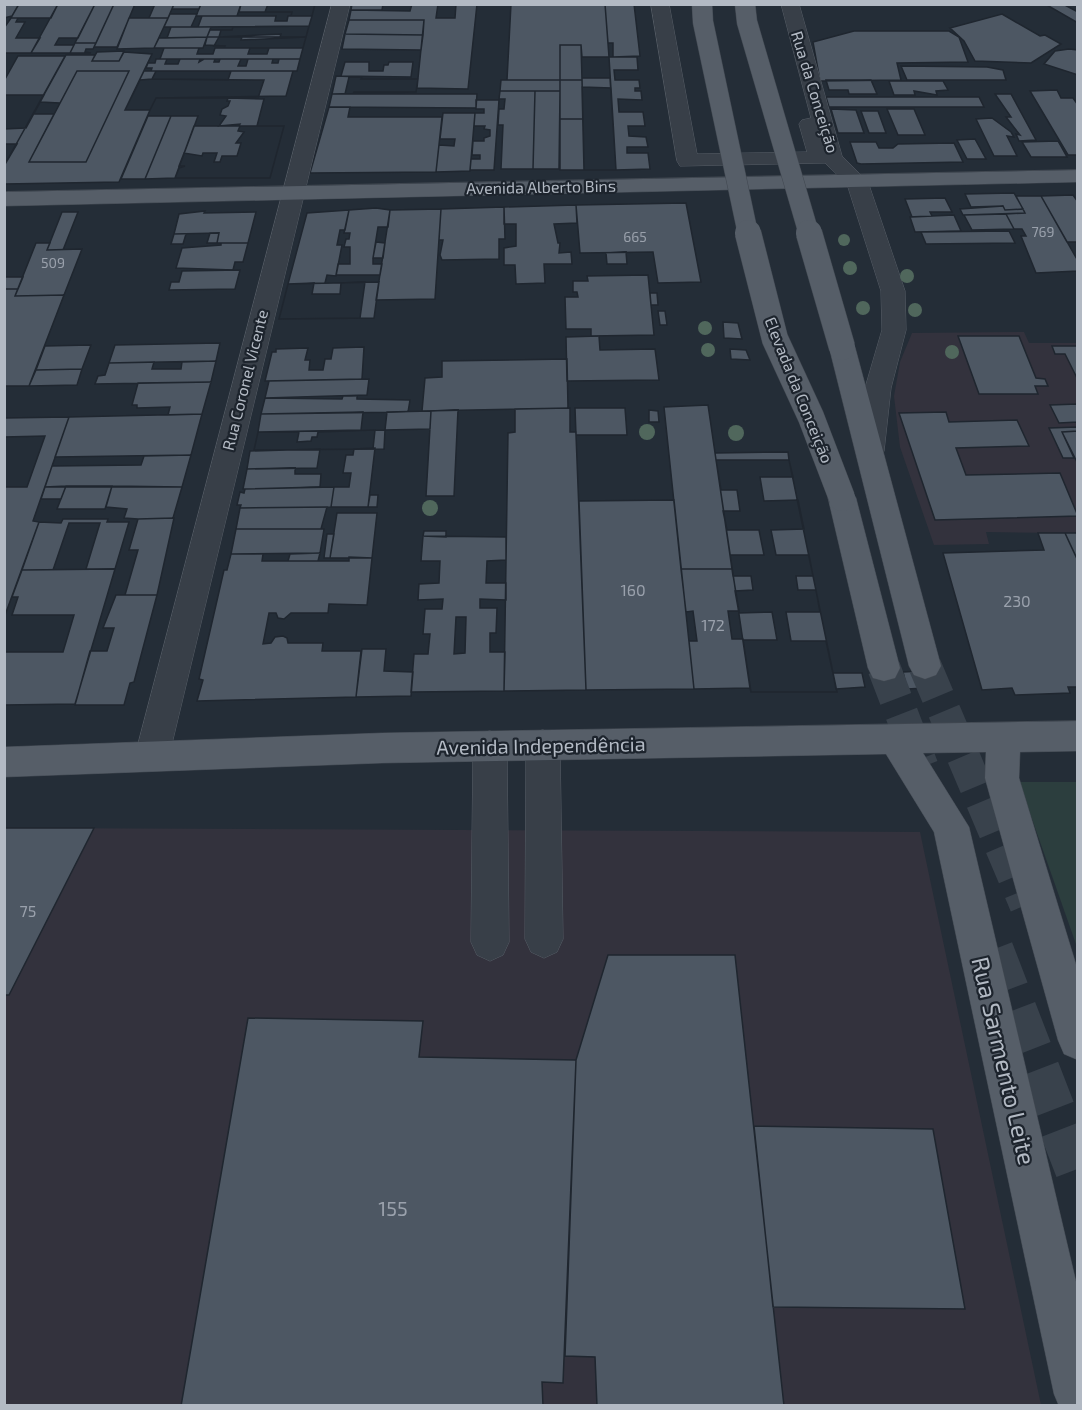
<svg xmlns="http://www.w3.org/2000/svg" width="1082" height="1410" font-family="'Exo 2',sans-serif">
  <rect width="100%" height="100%" fill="#242d37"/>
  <path fill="#33323d" d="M1024,332l5,11h48v218l-12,-28 -79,-1 3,12 -55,1 -34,-98 -6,-51 6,-34 12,-29z
    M5,828l915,4 121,573 -1036,1z"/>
  <path fill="#2c3e3e" d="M1019,782h58v165z"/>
  <path fill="#4d5763" stroke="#1f262f" stroke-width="1.5" fill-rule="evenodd" d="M4,4h15l-7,12 -8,2z
    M19,4h39l-7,14h-40z
    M58,4h37l-17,34h-19l-4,7h19l-4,8h-39z
    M95,4h19l-18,39h-21z
    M114,4h21l-18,43h-23z
    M155,4h19l-6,14h-19z
    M174,4h27l-2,5h-27z
    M241,4l-4,12h-41l5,-12z
    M268,4h47l-3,12h-21l1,-4h-27z
    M268,4h47l-3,12h-21l1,-4h-27z
    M268,4l-3,8h-26l2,-8z
    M352,4h31l-1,6h-31z
    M412,4h65l-9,85 -51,-1 7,-68h-75l2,-10 59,1z
    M438,4h18l-1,14h-19z
    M511,4h94l4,53h-27l-1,-12h-21v35h-53z
    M605,4h29l6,52 -27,1v-14h-5z
    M1045,4h18l15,8v11z
    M170,14h27l-6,13h-27z
    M1002,14l38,22 5,-1 16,9 -30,19 -56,-2 -11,-20 -14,-13z
    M202,16h74l-1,5h12l1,-5h24l-3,10 -111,1z
    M11,18h7l-2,4h9l-9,16h24l-9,15h-27v-25z
    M129,18h39l-14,30 -37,1z
    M349,20h75l-1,15 -78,-1z
    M309,26l-3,11h-99l3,-7h22l1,-3z
    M309,26l-3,11h-26l1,-3 -62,3 2,-7h11l1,-3z
    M171,27h40l-4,10 -40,1z
    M854,31h95l10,6 9,25 -71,1 4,17 -81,1 -7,-39z
    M345,34l78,1 -2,15 -79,-1z
    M207,37h99l-3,11h-79l1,-2 -20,-1z
    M207,37l-4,11h-49l5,-10z
    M219,37h23l-1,3 65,-3 -3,11h-79l1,-2h-11z
    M75,43h21l-3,6h-7l-1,3 6,1h-21z
    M560,45h21l1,35h-22z
    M164,48h35l-2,6h16l2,-6h35l-2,6h19l2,-6h34l-3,11h-140z
    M1069,49l9,1v25l-34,-11 11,-13z
    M124,51l-5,10h-27l5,-9z
    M124,52l28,2 -27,56h25l-31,72 -115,2v-18l29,-52h21l-25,48h57l43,-91h-52l-17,32 -20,-1 26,-47h29l-3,6h27z
    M18,56h47l-61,110v-85z
    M609,57h28l1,13h-24l1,10h24l1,8h-5v3h6l1,9 -24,-1 1,13h24l2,14h-17l1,10 17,1 2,10h-21v6h21l2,16 -34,1z
    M156,59h11l-2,5h13l2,-5h20l-1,3 5,-3h11l-1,3h5l1,-3h21l-3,7h8l2,-7h25l-1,4h6l1,-4h21l-3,12h-146l1,-3h-6l2,-5h7z
    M345,62h24v9h14l1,-6h4l1,-3h24l-2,15 -70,-1z
    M901,66l86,1 16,3 3,10h-99z
    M77,71h52l-43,91h-57z
    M144,71h12l-4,8 76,1 3,-9h62l-7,25 -130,2 -6,12h-25z
    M336,76l26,1 -1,2h57l-2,13 -84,2z
    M349,77h13l-1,2h57l-2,13h-62l-1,2h-8z
    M582,78h28l6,92h-32z
    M140,80l12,-1 112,1 -6,18h-102l-6,12h-25z
    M501,80h59v11h-60z
    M560,80h22l1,39h-23z
    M826,80h45l6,14h-28l-1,-4h-19z
    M889,81h54l5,9 -12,1 1,4 -23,-4 1,4h-21z
    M582,87l29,1 5,82h-32z
    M1057,90l4,8h12l5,7v50h-10l-38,-64z
    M500,91h35l-2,78h-32l2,-44h-5l1,-16h5l1,-10h-6z
    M535,91h25l-1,78h-26z
    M332,94h145l-1,14 -147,-1z
    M995,94h16l25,46 -17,1 -3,-7 4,1 -14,-18h5z
    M4,95h40l-18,33 -22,1z
    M826,97h153l5,10h-155z
    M228,98l36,1 -7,27h-18l1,-2 -21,2 7,-10 -6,-1 2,-6 6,-3 2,-5h-3z
    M476,100h23l-5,70h-24l1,-11h9v-4h-8l1,-14h11v-3l6,-2v-6l-6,-1 1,-3h-11l1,-13h9v-4h-8z
    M329,107h21l-2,10h94l-6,55 -126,1z
    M831,109l25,1 8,23h-26z
    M887,109h27l11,26h-27z
    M861,111h17l8,22h-17z
    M443,113h32l-5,58 -34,1 3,-27 15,1 1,-7h-15z
    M148,116h23l-26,63h-24z
    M171,116h27l-23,62 -30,1z
    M992,118l19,14 3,5 -7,-1 10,20h-23l-18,-37z
    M560,119h23l1,51h-24z
    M194,126h90l-14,52h-95z
    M240,126h44l-14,52h-95l4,-10 6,-2h-6l5,-13 18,3 1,-3h14l-3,9h6l2,-6h15l4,-13h-5l8,-11 -6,-1z
    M975,139l11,20h-19l-10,-19z
    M1058,141l9,16h-36l-9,-15z
    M850,142h26l3,6h14l5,-4 56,-1 9,19 -102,2 -4,-1z
    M4,144h13l-13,22z
    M1014,193l9,16 -18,1 -2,-4 -32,1 -6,-13z
    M1073,195l5,7v40h-11l-26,-46z
    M1016,196h25l37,65v10l-42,2 -15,-37h5l-4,-7h-8l-8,-15 19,-1z
    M945,198l7,14h-22l2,4 -20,1 -7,-18z
    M686,203l15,79 -43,1 -5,-31 -73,1 -4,-48z
    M576,205l1,18 -23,1 4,19h2l-1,10 12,-1 1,12h-28l1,19 -29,1 -1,-19h-11v-17l12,-2v-22h-12v-17z
    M1003,206l2,4 18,-1 2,4 -62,2 -3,-6z
    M504,207l1,32h-6v20l-57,1 -2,-5 3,-15h-4l2,-31z
    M376,208l14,2 -2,17h-10l-5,31v6h9l-2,11h-44l2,-11h12v-17h-6l2,-8h3l1,-6h-6l5,-23z
    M441,209l-6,90 -59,1 14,-90z
    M349,210l-4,20h-5l-3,15h5l-6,31 -9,-1 -2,8 -37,1 19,-71z
    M205,211l-1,2 52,-1 -8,31h-31l2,-10 -45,1 5,-20z
    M62,212h16l-15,38h-16z
    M1006,214l8,15 -42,1 -8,-15z
    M954,215l7,16 -46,1 -5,-15z
    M1009,231l6,12 -89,1 -5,-12z
    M210,233h9l-2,10h-10z
    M174,234h12l-3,10h-12z
    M376,242l9,1 -2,15h-10z
    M36,243h14l-3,7 35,-1 -18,46 -49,1z
    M221,243h27l-5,19h-8l-2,8 -57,-2 6,-20 39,-3z
    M626,252l1,12h-20l-1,-11z
    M240,270l-5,19 -66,1 2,-8h8l3,-11z
    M648,275l6,60 -63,1v-7h-25l-1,-32h13l-1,-5h-4v-11h15l-1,-5z
    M4,277h19l-5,12h-14z
    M365,282l-5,36 -81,1 9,-35 26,-1 -2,11h28l1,-11z
    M379,282l-5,36 -95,1 9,-35z
    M4,289h14l-3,7 49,-1 -35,91h-25z
    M650,293h7l1,12h-7z
    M658,311h7l2,14h-7z
    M723,322l15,1 4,16 -18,-1z
    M599,336l1,14 55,-1 4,31 -92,1 -1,-44z
    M958,336h61l17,42 9,1 3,7h-13l3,8h-59z
    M220,343l-4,18 -107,2 6,-18z
    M91,345l-9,24 -46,1 9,-24z
    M1052,346h26v34l-13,-26h-10z
    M364,347l-2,32 -97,2 7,-29h4v-3l32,-1 -3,12h5l-1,10h14l2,-11h6l2,-11z
    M730,349l16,1 4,10 -19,-1z
    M567,359l1,49 -146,3 3,-33 17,-1v-16z
    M216,361l-5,21 -116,2 3,-8 7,-1 4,-12 45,-1 -2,7h29l1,-7z
    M82,369l-5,16 -48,1 7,-16z
    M369,379l-2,16 -102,3 4,-17z
    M211,382l-9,32 -34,1 2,-8 -33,1v-3h-5l6,-22z
    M343,396h14v3l53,1 -2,12 -147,2 4,-16 77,1z
    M1078,404v18l-19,1 -9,-18z
    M708,405l24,164h-51l-17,-162z
    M570,408v24h6v3l10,255 -82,1 4,-258 7,-1v-23z
    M575,408h50l2,27h-51z
    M458,410l-4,86h-28l5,-85z
    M649,410l9,1 1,11h-10z
    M431,411l-1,18 -45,1 2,-18z
    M363,412l-2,18 -103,2 3,-18z
    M946,412l3,10 68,-2 12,26 -73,2 10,27 94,-2 18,43 -143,4 -36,-107z
    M202,414l-11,41 -136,2 14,-40z
    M69,417l-36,104 6,1 -35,96v-200z
    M1078,427v4l-16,1 12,26h-11l-14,-30z
    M375,430l-2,19 -119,1 4,-18h41l-2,10 14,-1 1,-4h5l1,-5z
    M385,430l-1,19 -130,1 4,-18z
    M1078,431v31h-1l-15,-30z
    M45,436l-18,51h-23v-50z
    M375,448l-7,59h-37l3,-20h15l2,-14h-8l3,-18h7l1,-6z
    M320,449l-3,19 -70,1 3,-18z
    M788,452l1,8 48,232h-86l-1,-4 -35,-235z
    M191,455l-9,32h-137l7,-21 89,-1 3,-9z
    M716,460h73l4,17h-33l4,24 34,-1 6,29 -33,1 5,25h33l4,21h-17l2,14h18l4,22h-34l5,29h35l11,51h-86l-8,-52h34l-5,-28 -33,1 -4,-22 18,-1 -2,-14h-18l-3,-21h34l-5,-25h-32l-4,-19h17l-3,-21h-16z
    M295,468v6h26l-1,13 -77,2 4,-20z
    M66,486l-5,13h-20l4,-12z
    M66,486h46l-7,23h-48z
    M112,486l70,1 -9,31 -35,1 -14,-1 3,-9 -21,-2z
    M334,487l-3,20 -91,1 1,-3h-4l3,-13 4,1 1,-4z
    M370,495h8l-1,12h-9z
    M674,500l20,189 -108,1 -7,-189z
    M327,507l-6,22h-85l4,-21z
    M337,513h40l-5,45h-42z
    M174,518l-17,77h-32l13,-45h-9l9,-31z
    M63,519h45l-1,3h22l-14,47h-29l14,-46h-31l-16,47h-31l17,-48 22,1z
    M236,529h88l-4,24 -89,1z
    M424,531h22v6l-23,-1z
    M1038,533h27l13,28v126h-10l2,6 -55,2 -3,-7 -30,2 -39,-137 101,-3z
    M1065,533h13v28l-8,-17z
    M327,534h7l-4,24h-6z
    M423,536l83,1v23l-19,1 -1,22h20v17l-26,-1v9h17l-1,25h-6v19h15l-1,39 -93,1 3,-38h14l2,-20h-7l2,-25h17l1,-10 -25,1 1,-16 20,-1 1,-22h-19zM456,617h10l-1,36 -11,1z
    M320,553l-2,8h-30l2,-7z
    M231,554h32l-1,7h87v-4l23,1 -5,47 -38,-1 -1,9h-37l-7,6 -6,-1 -2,-5h-7l-6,31 8,-1 4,-6 8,-1 4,2 1,5h35l-1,8h39l-5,46 -159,4 6,-21 -4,-1 25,-109h3z
    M115,569l-40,135 -71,1v-53h59l11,-37h-62l6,-18h-6l10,-27z
    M681,569h51l7,42h-11l4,28h11l7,49 -56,1 -5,-48h8l-4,-30 -7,1z
    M116,595h41l-23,87 -4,1 -6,22h-49l15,-54h17l7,-23h-11z
    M362,649h24l-2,22 29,1 -2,24 -55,1z
    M921,671l5,17 -19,1 -4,-17z
    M833,673h29l3,14 -29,2z
    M4,828h90l-85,167h-5z
    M608,955h127l49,451h-187l-2,-49 -30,-1 11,-296z
    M248,1018l175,3 -4,36 157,3 -13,323 -21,-1 1,24h-362z
    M754,1126l179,3 32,180 -192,-2z"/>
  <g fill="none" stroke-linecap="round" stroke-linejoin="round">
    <path stroke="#39424c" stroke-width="33" stroke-dasharray="33 16" stroke-linecap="butt" d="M925,666l101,239
      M884,668l38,99"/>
    <path stroke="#39424c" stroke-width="43" stroke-dasharray="43 21" stroke-linecap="butt" d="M992,950l86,223"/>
    <defs>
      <path id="minor" d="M332,4h18l-181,752 -5,11 -12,4 -12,-4 -5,-11z
        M651,4h18l28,150 110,-2 -8,-28 3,-4 9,-2 -30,-114h18l43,152 26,26 37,109 1,39 -15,58 -7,63 -4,7 -10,3 -10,-3 -4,-7 9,-63 17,-58 -1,-39 -34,-107 -22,-21 -145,3 -3,-5z
        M543,730l12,4 5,11 3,194 -6,13 -13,6 -13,-6 -6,-13 1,-194 5,-11z
        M490,731l12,4 5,11 2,196 -6,13 -13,6 -13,-6 -6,-13 2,-196 5,-11z"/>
      <path id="major" d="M1078,170v12l-1074,24v-14z
        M842,339l9,2 4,6 86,319 -5,9 -11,4 -11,-4 -5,-9 -80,-319 4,-6z
        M842,487l10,4 4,7 44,170 -5,10 -11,3 -11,-3 -5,-10 -40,-170 4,-7z
        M1078,721v30l-58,1 -1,26 59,193v89l-14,-6 -6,-14 -73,-262 1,-26 -63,1 46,74 109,463v116h-19l-5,-12 -120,-562 -48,-78 -504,9 -378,14v-30l378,-14z"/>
    </defs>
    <use href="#minor" stroke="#565d66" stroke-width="1"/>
    <use href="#major" stroke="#414851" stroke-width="1"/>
    <use href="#minor" fill="#383f48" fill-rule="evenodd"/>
    <use href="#major" fill="#565e68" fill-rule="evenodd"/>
    <defs>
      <path id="major-bridge-far1" d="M702,4l1,18 45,212
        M745,4l2,18 62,212"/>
      <path id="major-bridge" d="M748,233l27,106 36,78 31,81
        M809,233l33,114"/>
    </defs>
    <use href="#major-bridge-far1" stroke="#414851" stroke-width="21" stroke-linecap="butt"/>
    <use href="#major-bridge" stroke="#414851" stroke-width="27" stroke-linecap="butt"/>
    <use href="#major-bridge-far1" stroke="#565e68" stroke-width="20"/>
    <use href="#major-bridge" stroke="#565e68" stroke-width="26"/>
  </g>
  <g fill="#50675c">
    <circle cx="844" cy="240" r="6"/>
    <circle cx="850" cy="268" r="7"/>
    <circle cx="907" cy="276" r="7"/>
    <circle cx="863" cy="308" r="7"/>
    <circle cx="915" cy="310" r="7"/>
    <circle cx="705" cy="328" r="7"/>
    <circle cx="708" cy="350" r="7"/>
    <circle cx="952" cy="352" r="7"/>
    <circle cx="647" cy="432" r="8"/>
    <circle cx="736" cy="433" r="8"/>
    <circle cx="430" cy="508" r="8"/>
  </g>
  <g text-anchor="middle" stroke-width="4.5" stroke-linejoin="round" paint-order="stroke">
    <g font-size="14" fill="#9aa1ac">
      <text x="1043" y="237">769</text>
      <text x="635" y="242">665</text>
      <text x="53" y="268">509</text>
    </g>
    <g font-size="16" fill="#b3bac4" stroke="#1d242d">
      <text transform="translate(815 92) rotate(73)" y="6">Rua da Conceição</text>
      <text transform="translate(541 187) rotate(-1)" y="6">Avenida Alberto Bins</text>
      <text transform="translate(245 380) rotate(-76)" y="6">Rua Coronel Vicente</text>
      <text transform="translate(799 390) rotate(68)" y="6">Elevada da Conceição</text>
    </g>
    <g font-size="16" fill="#9aa1ac">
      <text x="633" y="596">160</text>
      <text x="1017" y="607">230</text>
      <text x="713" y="631">172</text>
      <text x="28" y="917">75</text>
    </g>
    <g font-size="20" fill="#b3bac4" stroke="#1d242d">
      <text transform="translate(541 746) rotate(-1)" y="7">Avenida Independência</text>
    </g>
    <g font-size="20" fill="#9aa1ac">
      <text x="393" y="1216">155</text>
    </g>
    <g font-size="24" fill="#b3bac4" stroke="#1d242d">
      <text transform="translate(1003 1061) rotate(77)" y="8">Rua Sarmento Leite</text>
    </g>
  </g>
  <rect width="1082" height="1410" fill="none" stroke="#b3bac4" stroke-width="12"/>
</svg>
